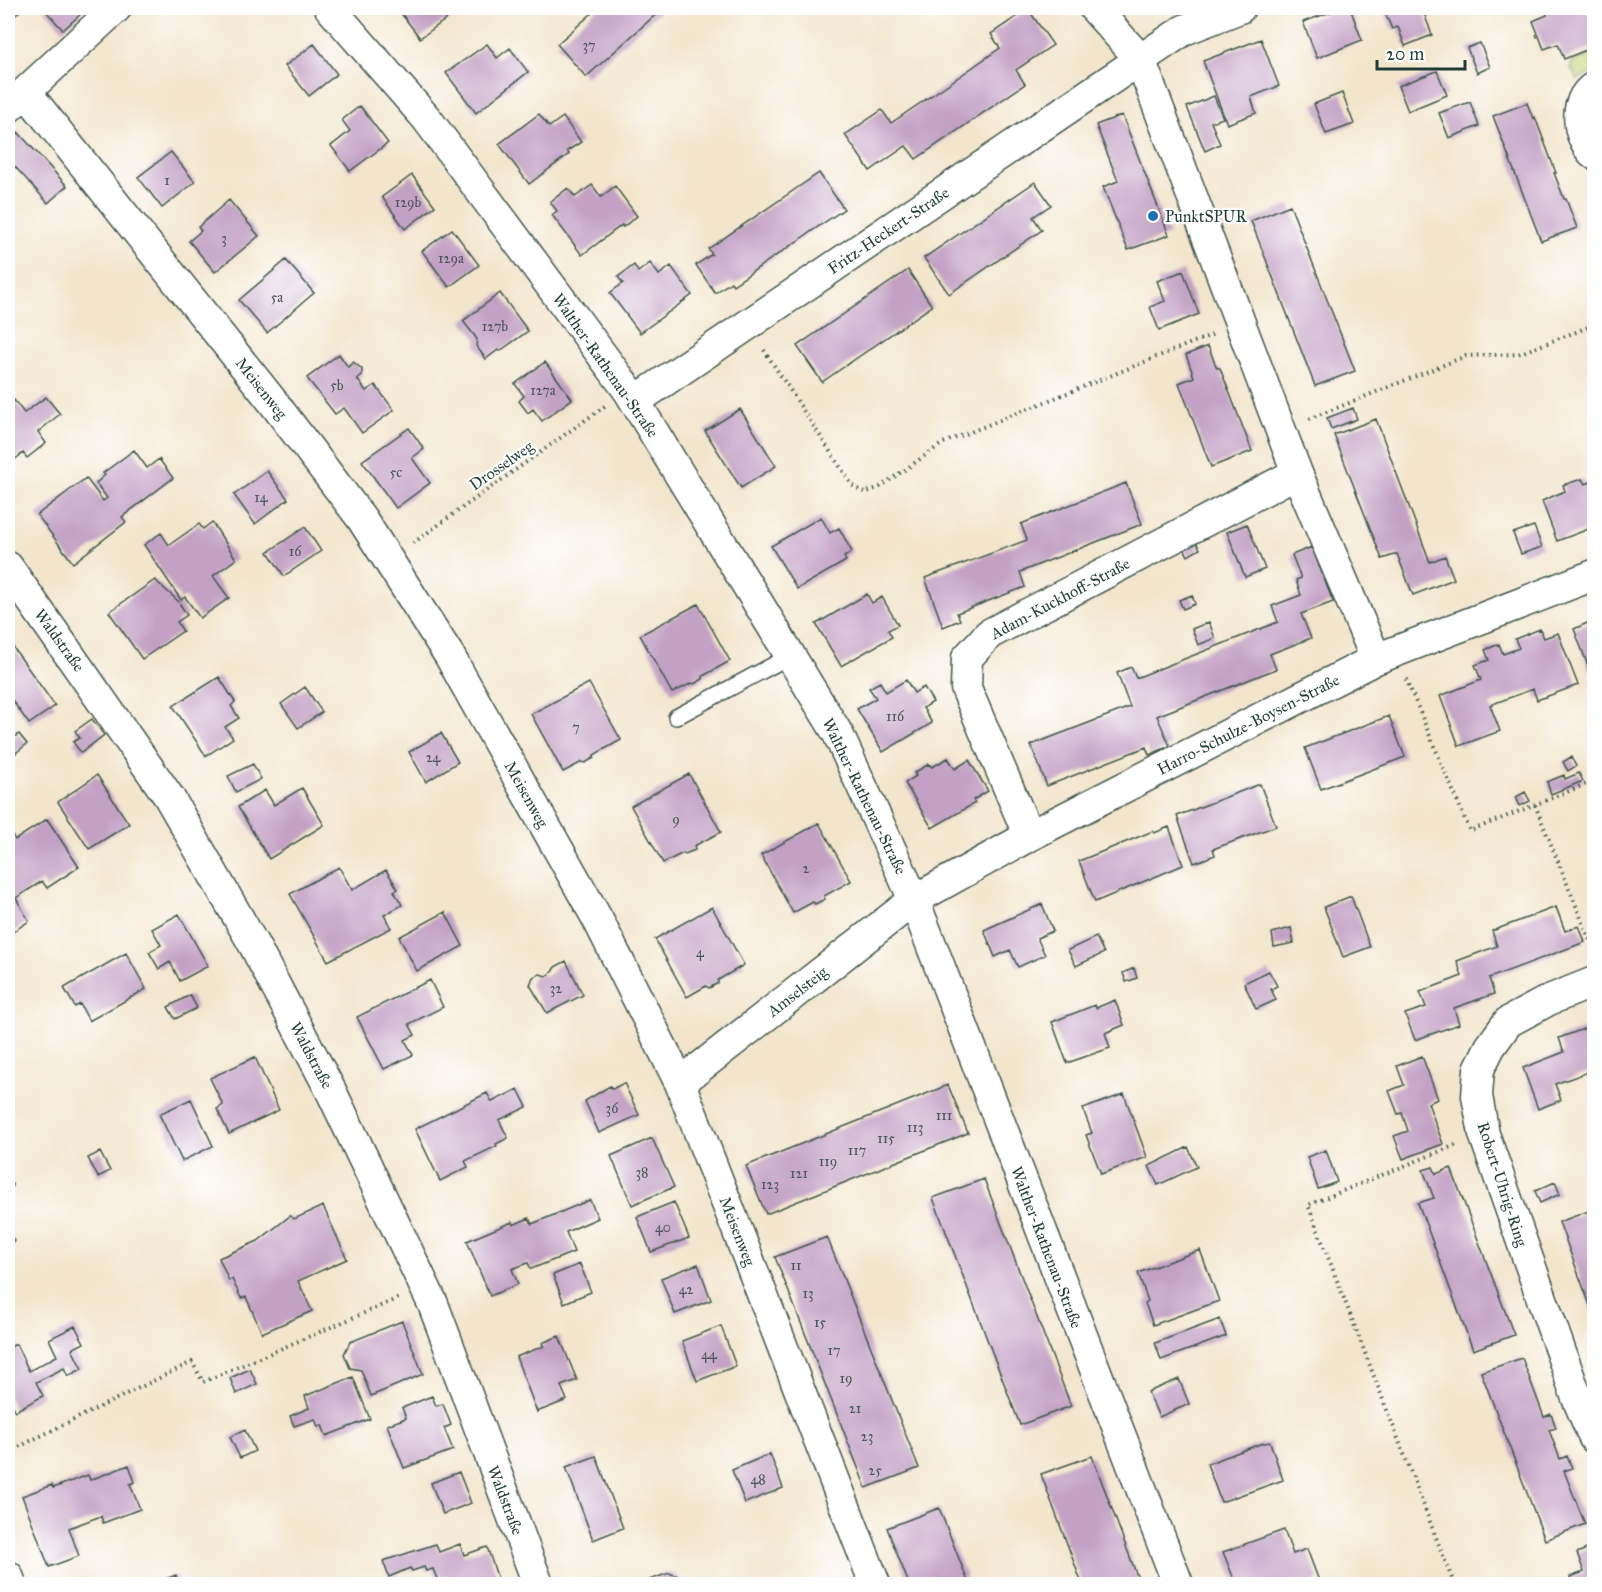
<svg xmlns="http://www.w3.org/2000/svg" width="1602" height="1592" font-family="'IM FELL Great Primer',serif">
  <rect width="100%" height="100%" fill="#fff"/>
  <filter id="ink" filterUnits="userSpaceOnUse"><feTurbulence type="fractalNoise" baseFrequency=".0167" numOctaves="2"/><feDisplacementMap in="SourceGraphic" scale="12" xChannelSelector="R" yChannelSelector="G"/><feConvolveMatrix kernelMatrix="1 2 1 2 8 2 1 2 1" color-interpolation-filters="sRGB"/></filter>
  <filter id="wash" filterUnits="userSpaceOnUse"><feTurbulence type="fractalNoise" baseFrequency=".008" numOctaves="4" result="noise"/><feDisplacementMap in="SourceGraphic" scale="24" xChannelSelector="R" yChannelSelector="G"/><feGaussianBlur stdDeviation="1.35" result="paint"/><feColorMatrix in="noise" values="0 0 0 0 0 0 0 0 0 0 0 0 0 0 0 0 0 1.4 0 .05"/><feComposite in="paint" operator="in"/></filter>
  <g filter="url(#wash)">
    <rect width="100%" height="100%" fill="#f2e5cc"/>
    <path fill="#c2d174" stroke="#708754" stroke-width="1.5" d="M1594,53v19l-17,8 -6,-12 1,-6z"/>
    <g id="blocks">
      <path fill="#c2a1c4" d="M8,8h15l-15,14z
        M48,8h29l5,5 -19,17 -18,-20z
        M397,8h65l-42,30z
        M598,8h65l-77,69 -29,-33z
        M1342,8h8l12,32 -45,18 -14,-36z
        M1383,8h55l1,2 -14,6 7,19 -27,11 -7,-19 -6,2z
        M1544,8h43l6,15 1,-1v25l-30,12 -6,-15 -14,5 -11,-28 14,-6z
        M1028,9l25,36 -37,25 9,14 -109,75 -10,-13 -36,25 -25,-36 37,-25 9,13 72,-49 37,-26 -9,-14z
        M1261,39l18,47 -28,11 5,16 -29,11 -24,-63z
        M1480,43l10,24 -13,6 -10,-25z
        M314,44l23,30 -28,22 -24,-30z
        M487,44l10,14 13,-10 18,24 -52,41 -30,-40z
        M1437,71l10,24 -39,16 -10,-25z
        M1342,93l12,31 -28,10 -12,-30z
        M1214,96l9,22 -12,4 9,22 -15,7 -18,-44z
        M1470,102l9,24 -30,12 -10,-25z
        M1527,103l6,15 2,-1 21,56h-2l6,15 4,11h2l11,29 -36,13 -48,-125z
        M360,106l28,37 -38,28 -19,-25 19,-15 -8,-11z
        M539,114l10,13 14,-10 18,25 -14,9 2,3 -40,30 -30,-40z
        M1122,115l47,120 -41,15 -25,-63 15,-6 -22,-56z
        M18,132l49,54 -19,17 -40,-44v-18z
        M171,152l24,30 -33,26 -24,-31z
        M819,173l25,36 -111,76 -2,-3 -16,11 -19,-28 16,-11 -4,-5z
        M412,175l23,31 -30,23 -23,-32z
        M1035,182l16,23 -18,12 9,13 -93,64 -25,-36z
        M592,185l9,12 14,-11 22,30 -14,11 -1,-2 -40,30 -30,-40 5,-4 -7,-9 18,-14 7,9z
        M229,200l30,36 -44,36 -26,-31 12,-10 -3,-4z
        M1290,205l65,166 -40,15 -64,-165z
        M452,229l27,36 -30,22 -27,-36z
        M286,260l28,33 -47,40 -28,-33z
        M650,263l9,12 12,-9 21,29 -52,38 -30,-40 13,-10 -5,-6 16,-12 4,7z
        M908,270l24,36 -110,76 -25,-36z
        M1183,271l16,43 -40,16 -9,-23 15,-6 -8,-20z
        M500,293l28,38 -28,20 -2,-1 -12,9 -10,-13 1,-7 -14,-18z
        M1208,346l9,22h3l32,83 -41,16 -32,-84 15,-6 -8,-22z
        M339,354l9,13 5,-5 9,7v6l-5,4 9,12 9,-6 19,25 -32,23 -18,-25 -9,6 -28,-36z
        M545,362l27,37 -30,22 -9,-12 -5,4 -9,-12 5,-5 -9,-12z
        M46,397l14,17 -22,18 8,11 -19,15 -4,-5 -15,12v-60l6,-5 10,13z
        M1353,408l4,11 -26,10 -4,-11z
        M740,409l36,57 -35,22 -36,-57z
        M1376,419l54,143 15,-6 9,23 -41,16 -16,-41 -15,5 -48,-124z
        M409,428l15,21 -12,9 18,25 -34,25 -34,-47z
        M134,450l13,18 12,-9 14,19 -51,39 4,5 -53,41 -36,-48 49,-37 17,23 4,-3 -11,-15 9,-8 -2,-2z
        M267,471l21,28 -33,25 -21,-29z
        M1582,479l3,5 9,-3v46l-37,14 -15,-40 23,-10 -2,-6z
        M1126,483l16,41 -122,48 5,15 -68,26 3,7 -17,7 -18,-49 102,-38 -6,-16z
        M821,517l9,16 9,-5 13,24 -8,5 2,4 -49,28 -26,-43z
        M212,522l24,37 -23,17 16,22 -29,20 -15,-21 -4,3 -37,-55 17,-12 8,12 30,-21 4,5z
        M1247,524l18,45 -20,8 -18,-45z
        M1534,526l8,21 -21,7 -8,-21z
        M305,527l16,24 -37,25 -16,-24z
        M1196,542l4,7 -12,7 -4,-8z
        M1312,547l21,55 -32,12 10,24 -41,16 6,15 -119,47 13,30 -21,9 -3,-8 -99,39 -16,-41 99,-38 -13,-34 14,-6 5,11 142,-56 -6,-16 29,-11 -5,-15 5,-2 -9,-23z
        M155,580l23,21 9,14 -10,7 6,9 -41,28 -33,-47z
        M867,594l5,9 10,-6 16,28 -10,5 4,7 -51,29 -25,-42z
        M1192,595l3,9 -12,5 -4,-9z
        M698,604l32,57 -27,15v3l-9,5 -2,-1 -20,10 -32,-58z
        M1594,620v50l-4,1 -16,-42z
        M1209,622l6,16 -17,7 -6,-16z
        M1540,629l4,9 14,-5 20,52 -41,15 -4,-11 -43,16 10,26 -41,15 -19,-50 41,-16 -6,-15 14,-5 -4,-10 14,-6 4,10 16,-6 -4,-9z
        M8,640l47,66 -26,18 -21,-30z
        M219,677l16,25 -4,4 8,12 -14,9 8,11 -27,18 -33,-50z
        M906,680l8,13 10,-6 9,15 -10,6 9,15 -49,29 -26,-43 19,-11 -7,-10 11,-6 6,10z
        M589,683l32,57 -27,15v3l-9,5 -3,-1 -19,10 -32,-58z
        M305,687l17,25 -24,16 -17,-24z
        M1389,716l16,41 -84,32 -16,-41z
        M92,719l12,16 -23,18 -8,-11 7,-4 -5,-7z
        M441,733l17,29 -32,20 -17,-30z
        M19,734l8,10 -19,15v-17z
        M1571,757l5,9 -8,5 -5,-9z
        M948,758l7,11 14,-9 19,31 -15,9 2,3 -43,25 -27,-45 11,-7 -2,-3 15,-9 3,3z
        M253,764l8,15 -25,13 -8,-16z
        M1579,773l4,8 -32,13 -4,-12 17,-7 1,4z
        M689,774l32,58 -27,14 1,4 -10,4 -2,-1 -20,10 -32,-57z
        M97,775l32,49 -40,25 -31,-47z
        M1260,784l16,42 -63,23 2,6 -21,8 -17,-47z
        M302,788l22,37 -55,34 -31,-52 27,-17 9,15z
        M1525,792l5,9 -10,5 -4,-9z
        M47,819l32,48 -32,21 -5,-7 -26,17 13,23 -21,14v-107l7,12z
        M819,823l32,58 -27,15 1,3 -10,5 -2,-2 -20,11 -32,-58z
        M1169,827l14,38 -88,37 -16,-41 74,-30 1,2z
        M339,867l13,23 34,-20 12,19 -4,2 8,14 -18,10 7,13 -63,33 -38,-67z
        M1351,896l19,51 -27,10 -19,-50z
        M1042,904l11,27 -16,7 8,17 -27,12 -8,-17 -15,7 -11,-27z
        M712,907l32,58 -26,15v3l-9,5 -3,-2 -19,11 -32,-58z
        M1556,907l9,24 14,-5 6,16 -96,36 5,16 -40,14 5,16 -44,16 -10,-26 21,-7 -6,-15 42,-16 -5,-15 40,-15 -5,-15z
        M445,912l18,34 -46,25 -18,-34z
        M179,914l29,52 -28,15 -10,-19 -11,7 -10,-17 12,-7 -9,-16z
        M1291,928l3,15 -20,4 -2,-14z
        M1096,937l8,16 -28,13 -8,-16z
        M126,953l20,36 -57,32 -9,-17 -5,3 -11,-19z
        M566,961l17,34 -36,18 -17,-28 3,-8 7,-3 6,2 6,-4 3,-5z
        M1134,968l3,10 -11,4 -3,-9z
        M1269,971l8,15 -6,3 5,11 -20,9 -12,-26z
        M430,980l13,27 -34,17 6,11 -10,5 8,15 -29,14 -27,-52z
        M190,995l7,13 -22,11 -7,-12z
        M1115,1000l9,25 -19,8 5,15 -43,15 -15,-41 43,-17 1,3z
        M1594,1025v45l-39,14 6,16 -23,9 -15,-41 41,-16 -5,-14z
        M1422,1056l16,43 -10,4 15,41 -40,15 -9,-23 14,-5 -6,-18 -4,1 -9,-23 15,-6 -7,-19z
        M255,1057l24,53 -50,24 -12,-25 6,-4 -13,-27z
        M624,1083l15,32 -40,18 -14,-32 25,-15 2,3z
        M948,1085l20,48 -202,81 -20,-48z
        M518,1089l9,18 -28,13 9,18 -12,6 1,2 -32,15 3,6 -28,14 -25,-52 72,-36 5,9z
        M1124,1094l23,63 -46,17 -15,-39 6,-2 -9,-24z
        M191,1099l22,47 -31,15 -23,-47z
        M652,1138l22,49 -42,18 -21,-49z
        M1188,1147l9,20 -39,18 -9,-19z
        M1326,1150l11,32 -19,7 -11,-32z
        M100,1152l10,19 -12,6 -10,-19z
        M1433,1167l3,7 15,-6 63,167 -41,15 -55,-147 16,-5 -11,-28z
        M8,1177l5,9 -5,4z
        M984,1179l87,227 -51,19 -87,-227z
        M1555,1182l5,12 -20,9 -5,-12z
        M590,1200l8,18 -32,14 8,20 -43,17 -3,-6 -16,6 6,15 -28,12 -23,-55 45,-19 1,3 16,-7 3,6z
        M674,1202l15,36 -38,14 -14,-35z
        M323,1206l24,53 -49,22 14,30 -50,22 -16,-36 -5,1 -9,-19 -3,2 -10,-23 39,-17 32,-25 4,3z
        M1594,1209v107l-35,-94z
        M8,1230l6,11 -6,4z
        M827,1237l92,231 -53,20 -91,-231z
        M1200,1250l19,51 -66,24 -8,-22 3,-2 -10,-28z
        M580,1264l11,28 -27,11 -11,-28z
        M698,1264l13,36 -36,14 -14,-36z
        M1220,1319l6,17 -65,24 -6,-17z
        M402,1321l21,53 -52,22 -10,-26 -11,-2 -6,-14 6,-12z
        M75,1326l9,17 -12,6 10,20 -14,7 -4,-8 -28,14 7,14 -28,15 -7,-15v-48l8,-4 13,27 28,-15 -8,-17z
        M721,1326l15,40 -39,15 -15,-40z
        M559,1336l18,44 -16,6 6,14 -30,12 -21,-55 28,-11 -2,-3z
        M1522,1358l22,59 7,-3 5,14 -7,2 11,29 7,-3 5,12 -8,3 21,53 -40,16 -64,-168z
        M250,1369l7,15 -21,10 -6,-16z
        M353,1377l17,42 -44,17 -4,-11 -4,2 -3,-8 -21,7 -4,-10 19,-8 -4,-12z
        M1179,1379l10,25 -30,13 -11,-25z
        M432,1396l4,10 7,-2 8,21 -7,3 9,22 -49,18 -17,-43 19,-7 -4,-10z
        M245,1430l10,21 -15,7 -10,-21z
        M1270,1442l13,38 -62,22 -14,-38 53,-20z
        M770,1454l13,34 -38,15 -13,-33z
        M596,1456l27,72 -30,12 -27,-73z
        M1092,1456l20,53 28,75h-58l-16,-43 -25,-67z
        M129,1465l6,17 -5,2 10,25 -37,14 -2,-7 -32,12 10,28 -30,11 -27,-71 30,-11 1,3 35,-13 2,5z
        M459,1472l12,31 -28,11 -12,-31z
        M939,1508l30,76h-60l-22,-56z
        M1284,1530l9,24 14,-5 12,32 -9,3h-74l-13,-32z
        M436,1544l3,8 21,-8 4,11 23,-8 11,32 -15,5h-44l-6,-15 -7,2 -2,-4 -12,4 -2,-3 -21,9 -6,-16z
        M1594,1546v38h-22l-2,-7 14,-5 -7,-19z
        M669,1573l9,3 3,8h-43z
        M176,1575l3,9h-27z"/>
    </g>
  </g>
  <g filter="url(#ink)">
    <use href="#blocks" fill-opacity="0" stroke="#3f564b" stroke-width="1.5"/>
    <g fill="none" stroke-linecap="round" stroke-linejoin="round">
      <defs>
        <path id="lane" d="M676,717l114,-61"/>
        <path id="street" d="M330,8l97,111 201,271 210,344 76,166 264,684
          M1094,8l46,51 157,414 79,186
          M1594,87c-22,14 -17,51 0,67
          M26,92l247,310 89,117 87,136 149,265 82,163 195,501
          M8,108l108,-100
          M635,401l549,-371 56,-22
          M8,567l161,230 85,148 77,146 102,213 105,280
          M1029,836l-63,-148 1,-30 22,-24 308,-161
          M1594,982l-45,18 -41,22 -18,25 -11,22 -2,27 7,38 93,264 17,40
          M680,1083l234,-183 115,-64 347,-177 218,-84
          M8,1576l3,8"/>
      </defs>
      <use href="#lane" stroke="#3f564b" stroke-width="18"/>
      <use href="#street" stroke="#3f564b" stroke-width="33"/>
      <path stroke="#3f564b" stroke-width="4" stroke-dasharray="1.5 4.5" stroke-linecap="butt" d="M1536,36l3,-1
        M764,350l88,135 13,8 15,-6 63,-44 271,-109
        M1309,419l157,-63 52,-2 76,-29
        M413,543l192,-137
        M1406,679l64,152 124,-50
        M1535,805l59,145
        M8,1452l184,-90 11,20 196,-84
        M1454,1584l-146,-379 148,-60"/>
      <use href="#lane" stroke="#fff" stroke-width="15"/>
      <use href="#street" stroke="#fff" stroke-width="30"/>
    </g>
  </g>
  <circle fill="#1f6fb2" stroke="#fff" stroke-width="2" cx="1153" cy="216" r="6"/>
  <g text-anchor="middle" stroke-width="4.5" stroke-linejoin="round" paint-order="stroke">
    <g font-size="14" fill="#485658">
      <text x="589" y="50">37</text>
      <text x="167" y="185">1</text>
      <text x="408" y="207">129b</text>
      <text x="224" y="243">3</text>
      <text x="451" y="263">129a</text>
      <text x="277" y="302">5a</text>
      <text x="495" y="331">127b</text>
      <text x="337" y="390">5b</text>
      <text x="543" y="395">127a</text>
      <text x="396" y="477">5c</text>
      <text x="261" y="502">14</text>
      <text x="295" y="556">16</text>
      <text x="895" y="721">116</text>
      <text x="576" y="732">7</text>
      <text x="433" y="762">24</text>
      <text x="676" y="824">9</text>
      <text x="806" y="873">2</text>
      <text x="700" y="957">4</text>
      <text x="556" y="993">32</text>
      <text x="612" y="1113">36</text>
      <text x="944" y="1120">111</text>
      <text x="915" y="1132">113</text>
      <text x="886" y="1143">115</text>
      <text x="857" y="1155">117</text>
      <text x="828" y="1166">119</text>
      <text x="642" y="1177">38</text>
      <text x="799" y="1178">121</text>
      <text x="770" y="1189">123</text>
      <text x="663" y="1232">40</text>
      <text x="796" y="1270">11</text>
      <text x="686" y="1294">42</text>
      <text x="808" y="1298">13</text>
      <text x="820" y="1327">15</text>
      <text x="834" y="1355">17</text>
      <text x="709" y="1359">44</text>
      <text x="846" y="1383">19</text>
      <text x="855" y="1413">21</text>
      <text x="867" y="1441">23</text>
      <text x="875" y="1475">25</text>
      <text x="758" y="1484">48</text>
    </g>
    <g font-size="16" fill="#1f3d34" stroke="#fff" text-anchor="start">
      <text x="1165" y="222">PunktSPUR</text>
    </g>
    <g font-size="16" fill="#1f3d34" stroke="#fff">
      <text transform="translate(888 230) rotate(-34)" y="6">Fritz-Heckert-Straße</text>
      <text transform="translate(606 365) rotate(55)" y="6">Walther-Rathenau-Straße</text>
      <text transform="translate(262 388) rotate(52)" y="6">Meisenweg</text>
      <text transform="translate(501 465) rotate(-35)" y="6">Drosselweg</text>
      <text transform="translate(1060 598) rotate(-28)" y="6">Adam-Kuckhoff-Straße</text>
      <text transform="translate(60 640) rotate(54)" y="6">Waldstraße</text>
      <text transform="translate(1248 724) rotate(-27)" y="6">Harro-Schulze-Boysen-Straße</text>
      <text transform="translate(527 794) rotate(61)" y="6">Meisenweg</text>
      <text transform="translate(865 796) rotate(64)" y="6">Walther-Rathenau-Straße</text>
      <text transform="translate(797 991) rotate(-38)" y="6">Amselsteig</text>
      <text transform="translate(312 1055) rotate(62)" y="6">Waldstraße</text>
      <text transform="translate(1503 1184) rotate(72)" y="6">Robert-Uhrig-Ring</text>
      <text transform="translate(738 1231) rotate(69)" y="6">Meisenweg</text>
      <text transform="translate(1047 1247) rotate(69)" y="6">Walther-Rathenau-Straße</text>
      <text transform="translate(506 1500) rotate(69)" y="6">Waldstraße</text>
    </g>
  </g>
  <rect width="1602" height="1592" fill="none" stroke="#fff" stroke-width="30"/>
  <path d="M1377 60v9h88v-9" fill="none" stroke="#1f3d34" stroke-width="3"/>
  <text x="1386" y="60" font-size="18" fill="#1f3d34" stroke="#ffffff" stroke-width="4.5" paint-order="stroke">20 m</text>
</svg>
